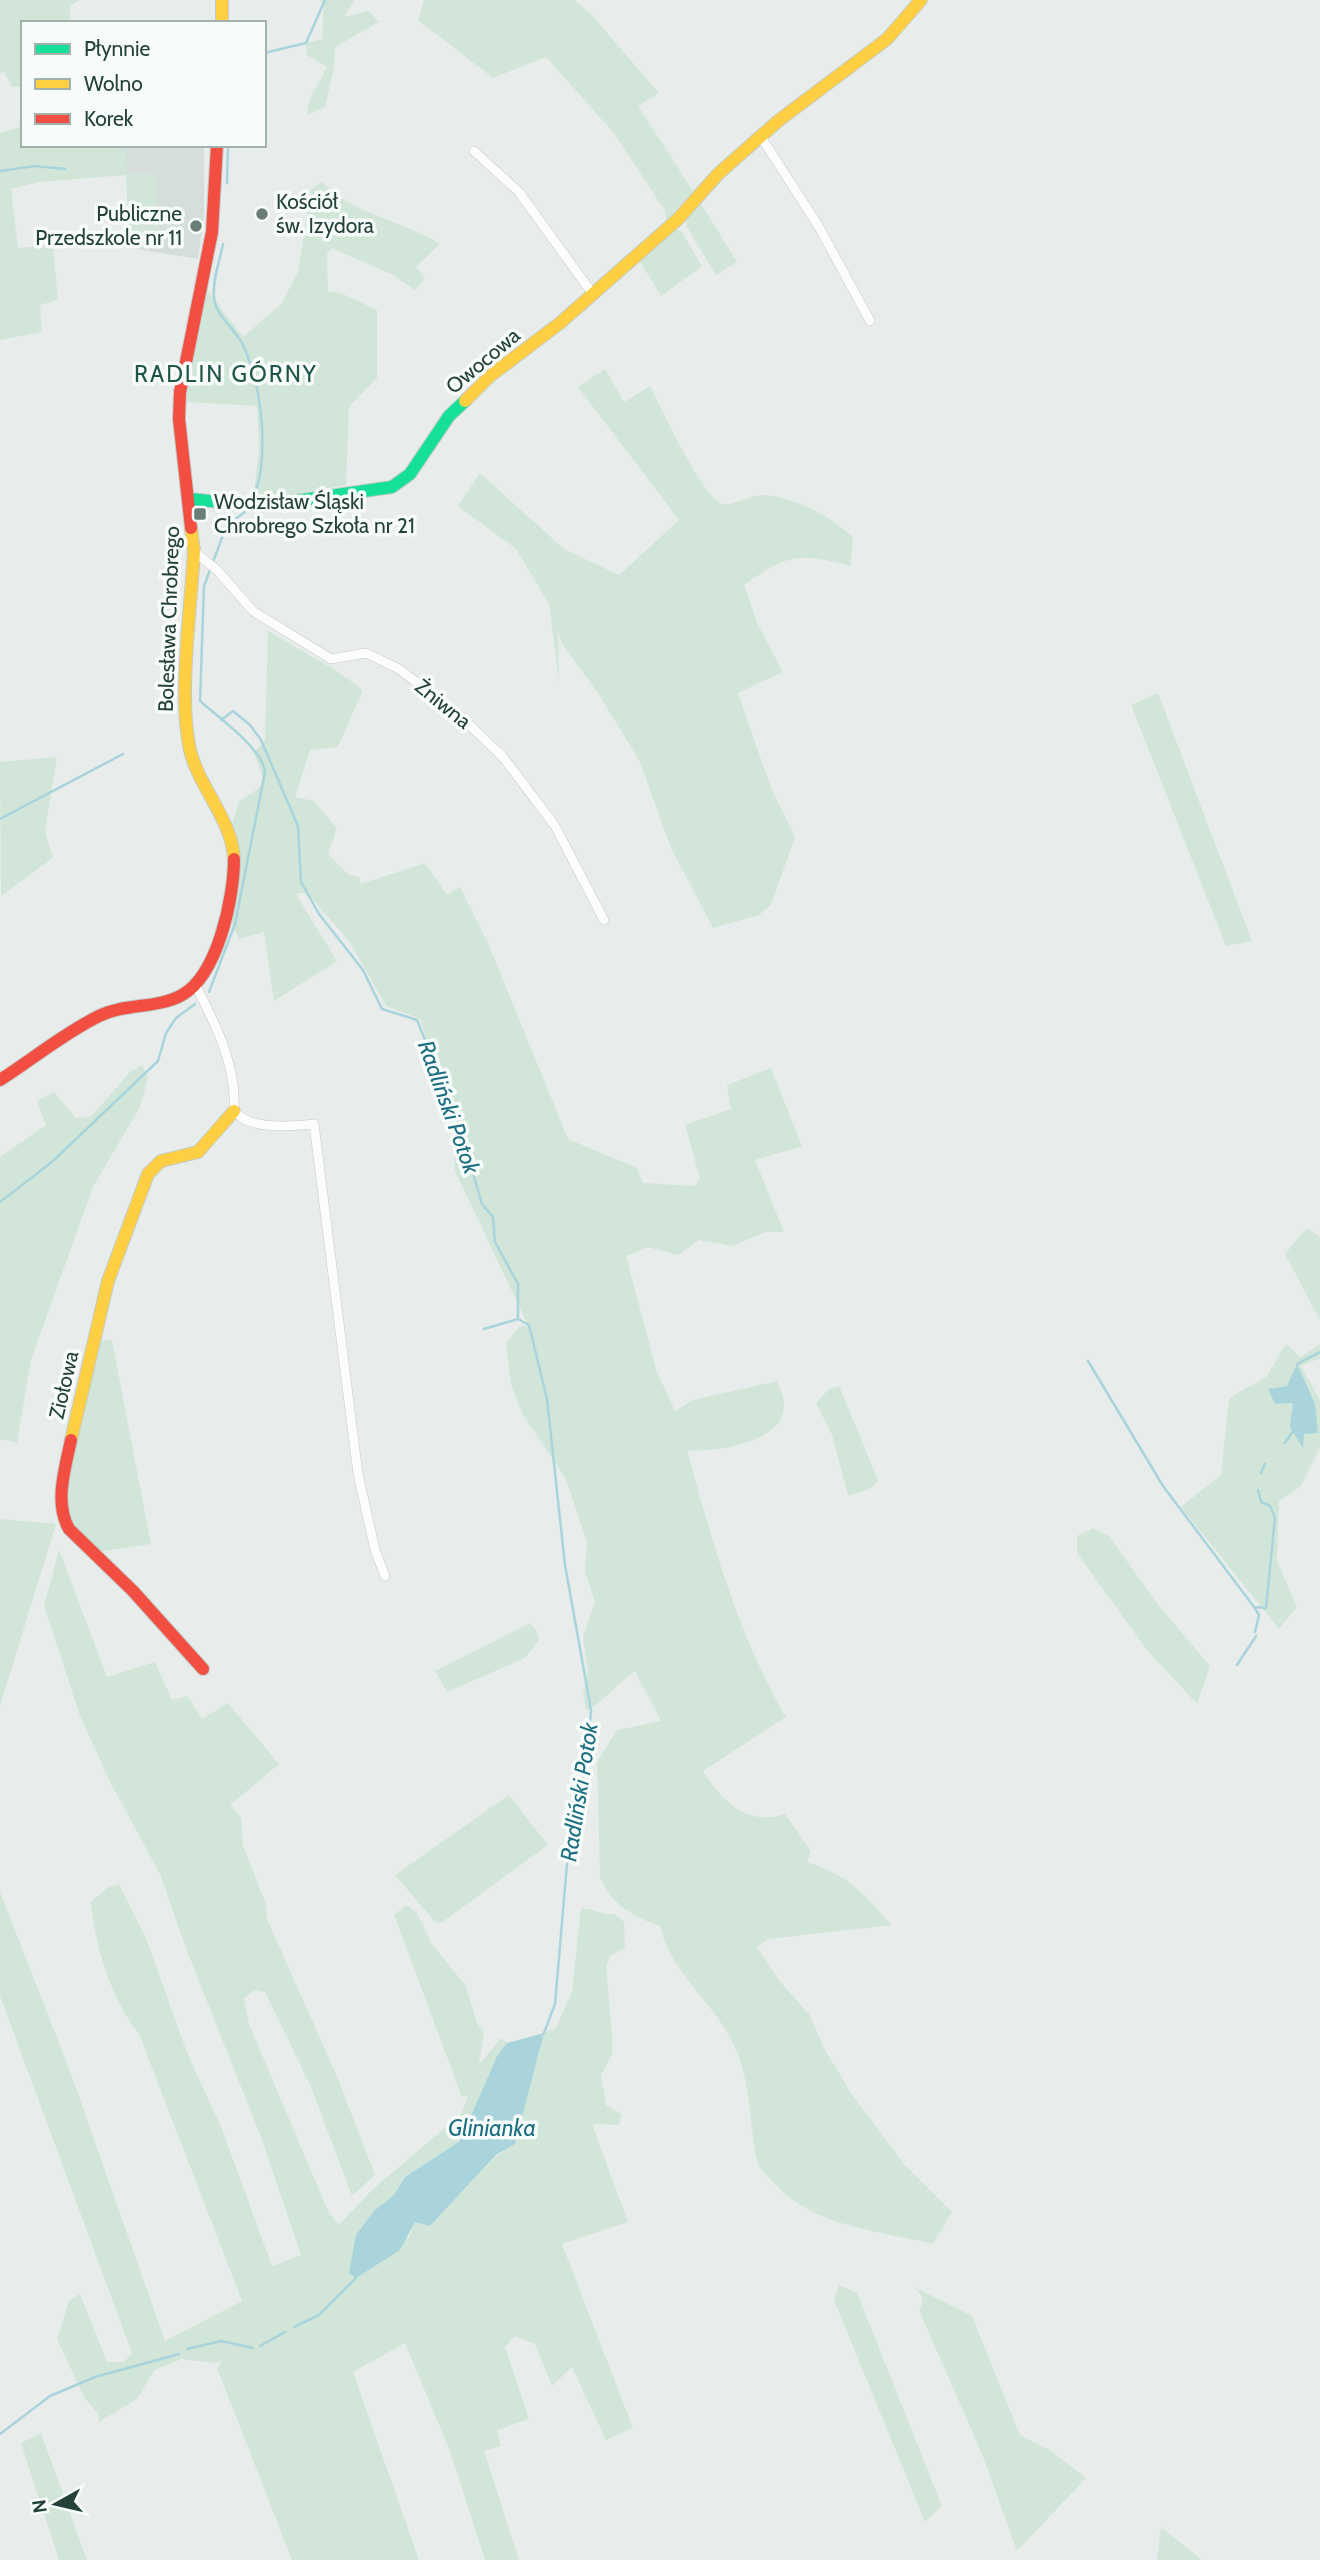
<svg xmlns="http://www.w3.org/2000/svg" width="1320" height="2560" font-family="Cabin,sans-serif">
  <rect width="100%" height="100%" fill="#e8edeb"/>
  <path fill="#d6dedb" d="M125,145h79v70l-6,44 -68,-11z"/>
  <path fill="#d1e6d8" d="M0,0h80l-10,6v17h-47v64h-11l-8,-15 -4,1z
    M320,0h35l-11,17 25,-6 10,11 -44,25 -1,21 -9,39 -18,8 2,-14 18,-34 -20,-12 -1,-12 16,-4 2,-35z
    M424,0h150l15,12 70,81 -21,13 55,85 -27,30 -1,-10 -52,-79 -67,-75 -53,21 -75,-58z
    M23,126v19h102l2,29h29l2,62 -29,1 -3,-62 -86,7 -29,7 7,59 35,-3 5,55 -18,5 2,27 -42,8v-207z
    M322,182c26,30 84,40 118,62l-24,23 9,11 -10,12 -22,-15 -61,-27 -5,6 1,37 13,2 36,17v68l-28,29 -3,78 -88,16v-21l-5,22 6,-53 -2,-43 -70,-4v-37l19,-76 37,48 38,-33 17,-32 13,-83z
    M698,199l39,63 -21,13 -29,-48 -2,-10z
    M672,229l9,2 21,35 -41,30 -22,-36z
    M605,369l19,33 26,-16c12,24 50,105 70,117 10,5 29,-8 41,-8 35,2 67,20 92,42l-2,29c-54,-13 -61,-13 -107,19l14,40 25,47 -45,21 33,95 24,49 -24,68 -12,10 -46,13 -42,-80 -31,-86 -42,-69 -36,-49 -4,-13 1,50 -10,-77 -33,-55 -58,-43 22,-33 84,76 55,26 60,-55 -101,-133z
    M268,631l69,40 26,19 -25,57 -28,3 -15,47 19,4 23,27 -9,26 21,21 10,2 2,7 64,-21 22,32 13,-8 28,56 80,196 69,29 6,15 52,3 5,-7 -15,-54 46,-16 -4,-24 44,-17 31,78 -47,14 29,72h-18l-34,14 -33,-6 -21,15 -31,-8 -21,9 31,116 18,39 18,-11 84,-19c4,11 9,20 6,32 -6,30 -72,40 -96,37 25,91 51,186 99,267l-83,54c18,29 44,56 82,43l26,37 -4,11c44,14 55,31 85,63l-124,14 -11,8 25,37 27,30 15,34 27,45 53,71 48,48 -19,32c-56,-14 -119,-16 -160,-62 -5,-6 -14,-13 -16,-21 -9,-43 -5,-83 -27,-124 -21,-38 -61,-68 -70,-111 -26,-9 -50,-22 -60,-49l-3,-115 20,-32 44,-9 -26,-50c-18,13 -30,29 -48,40l-4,-15 5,-26 -5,-33 12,-35 -10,-30 2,-30 -21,-63 -43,-64 -12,-30 -5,-42 13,-16 9,-2 -73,-154 -2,-46 -33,-106 -34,-13 -36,-64 -43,-49 4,-2 -15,3 41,67 -63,40 -10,-69 -25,7 -9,-19 10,-47 -3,-30 -6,-15 8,-26 20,-14 4,-10 -9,-25 11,-13z
    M1158,693l94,248 -26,5 -95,-241z
    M57,757l-12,75 8,26 -52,38 -1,-134z
    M142,1065l6,13 -8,29 -47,80 -62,173 -14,83 -17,-4v-282l46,-32 -9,-24 17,-9 22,26 15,-1 39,-45z
    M1307,1228l13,9v83l-35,-66z
    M112,1340l39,204 -55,8 -29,-35 1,-37 30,-139z
    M1286,1344l14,13 20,-13v14l-19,8 19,34v48l-19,38 -22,15 -2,60 20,46 -18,22 -98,-122 40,-32 8,-77 37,-21z
    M839,1386l39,94c-5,10 -19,13 -30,15l-16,-60 -16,-32 13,-14z
    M0,1519l56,5 -56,182z
    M1093,1528l16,8 47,66 54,64 -13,38 -50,-54 -70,-97v-17z
    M59,1550l48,127 48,-15 17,38 16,-4 14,23 26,-16 51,61 -49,41 11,13 2,28 23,58 1,15 69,155 39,101 -23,21 -41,-109 -46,-95 -10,-2 -11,9 5,25 79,187 11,14 33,-35 89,-76 7,-18 -6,1 -68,-182 12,-10 11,8 15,31 34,42 11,37 7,9 -5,33 22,-27 6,5 -10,13 -37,85 -55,36 -10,18 -21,16 34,28 7,-17 15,4 64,-68 21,-14 29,-111 12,-5 16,-37 9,-82c11,-2 20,6 33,5l10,8 1,26 -15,8 -4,11 6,67v20l-11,22 5,29 16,9 -3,11 -25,-1 -1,3 35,95 -66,22 71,184 -27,12 -34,-73 -20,19 -17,-42 -20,-8 -10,11 24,72 -32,11 4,16 -17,5 35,109h-34l-35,-109 -45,-108 -52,29 66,188h-127l-75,-192 5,-8 -8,3 -32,-4 -28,11 -17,29 -38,23v-7l-15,-18 -27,-58 12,-38 11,-7 27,68h17l8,-9 -132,-357v-104l70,179 95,270 77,-40 -103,-267c-28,-35 -44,-87 -48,-132l16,-14 12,-4 27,54 42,117 34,74 50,137 29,-11 -40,-118 -74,-186 -27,-77 -49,-90 -31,-68 -36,-110z
    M530,1623l7,8 2,9 -14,18 -78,34 -12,-21z
    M509,1795l39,50 -107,78 -6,-1 -40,-47z
    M839,2285l18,8 85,213 -17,16 -91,-222z
    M914,2287l58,29 48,119 31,16 35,27 -69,73 -35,-97 -63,-144c6,-10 3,-16 -5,-23z
    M41,2433l46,127h-28l-38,-117z
    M1161,2527l41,33h-45z"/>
  <path fill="#a9d4db" d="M1297,1364l18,40 3,29 -14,1 -1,14 -13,-21 3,-24 -18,1 -7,-15 19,-3z
    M544,2033l-29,111 -19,11 -66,71 -15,-4 -15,28 -44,28 -7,-5 7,-38 18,-24 20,-16 11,-18 55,-36 37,-85 10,-13z"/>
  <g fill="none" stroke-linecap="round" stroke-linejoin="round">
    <path stroke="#a9d4db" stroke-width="2.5" d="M264,53l42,-10 19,-43
      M0,171l35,-5 30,3
      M227,183l1,-38
      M223,244c-3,16 -11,37 -9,53 1,18 20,31 28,46 20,41 29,116 10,158
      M221,720l12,-9 17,14 11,15 37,86 3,56 18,32 44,56 19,39 35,11 42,105 23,79 11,13 2,25 23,42v35l11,6 18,74 18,166 26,145 -4,49 -20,105 -12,140 -11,29
      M0,819l123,-65
      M209,992l26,-68 30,-152c-2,-23 -47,-55 -65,-71l4,-115 22,-59 21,-17
      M0,1202l53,-41 105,-100 8,-28 10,-15 19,-14
      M484,1329l34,-10
      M1088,1361l75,125 91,121
      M1297,1364l23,-12
      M1285,1443l8,-12
      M1261,1473l4,-9
      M1255,1632l4,-17 -5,-8 12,1 9,-90 -5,-12 -9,-4 -3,-12
      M1237,1665l19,-29
      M294,2327l25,-12 37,-37
      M260,2346l25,-14
      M187,2349l34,-8 32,7
      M0,2434l50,-38 45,-19 84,-23"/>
    <defs>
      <path id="street" d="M761,137l58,90 51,94
        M474,151l45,41 73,101
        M194,551l24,20 35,40 78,48 35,-6 33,16 59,45 45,43 52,69 49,94
        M196,986c20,39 41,81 38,125 17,20 57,15 80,13l44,350 17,76 10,26"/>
      <path id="fast" d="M190,499l71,7 131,-19 18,-13 39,-58 16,-15"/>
      <path id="slow" d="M222,0v23
        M465,401l25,-25 70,-53 118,-104 40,-45 60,-53 109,-82 34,-39
        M191,528l3,23c-3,58 -16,145 -4,199 9,38 42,69 44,109
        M71,1440l37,-159 40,-107 13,-13 37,-9 36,-41"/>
      <path id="jam" d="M191,528l-12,-109 1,-27 32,-160 5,-87
        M0,1080c33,-21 64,-47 99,-64 26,-13 58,-7 83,-21 36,-20 52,-98 52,-136
        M71,1440c-6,29 -17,63 -2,89l64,62 70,78"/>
    </defs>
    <use href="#street" stroke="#c5cac8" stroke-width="10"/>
    <use href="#fast" stroke="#c3cbc8" stroke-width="14"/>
    <use href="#slow" stroke="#c3cbc8" stroke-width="14"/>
    <use href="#jam" stroke="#c3cbc8" stroke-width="14"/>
    <use href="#street" stroke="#fcfcfc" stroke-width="9"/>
    <use href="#fast" stroke="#16e098" stroke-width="12"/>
    <use href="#slow" stroke="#ffcf43" stroke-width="12"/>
    <use href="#jam" stroke="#f24e42" stroke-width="12"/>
  </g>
  <g fill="#697e78" stroke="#f7fbf9" stroke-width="2.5">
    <circle cx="262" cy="214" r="7"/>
    <circle cx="196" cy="226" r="7"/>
    <rect x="193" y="507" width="14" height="14" rx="3.5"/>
  </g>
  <g text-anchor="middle" stroke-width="7" stroke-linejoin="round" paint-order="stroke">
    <g font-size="21" fill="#24423a" stroke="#f7fbf9" text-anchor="start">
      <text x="276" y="209">Kościół<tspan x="276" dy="24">św. Izydora</tspan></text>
      <text x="182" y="221" text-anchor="end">Publiczne<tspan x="182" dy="24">Przedszkole nr 11</tspan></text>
      <text x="214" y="509">Wodzisław Śląski<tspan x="214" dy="24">Chrobrego Szkoła nr 21</tspan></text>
    </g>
    <g font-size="21" fill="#24423a" stroke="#f7fbf9">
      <text transform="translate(483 361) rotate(-40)" y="7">Owocowa</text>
      <text transform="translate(169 619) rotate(-88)" y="7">Bolesława Chrobrego</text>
      <text transform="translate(443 704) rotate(39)" y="7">Żniwna</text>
      <text transform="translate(64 1385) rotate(-77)" y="7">Ziołowa</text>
    </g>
    <g font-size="23" letter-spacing="2" fill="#1f5548" stroke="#f7fbf9">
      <text x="226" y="382">RADLIN GÓRNY</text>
    </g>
    <g font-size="23" font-style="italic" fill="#1c6f80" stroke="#f7fbf9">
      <text transform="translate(449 1107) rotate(70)" y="8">Radliński Potok</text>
      <text transform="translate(579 1792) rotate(-81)" y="8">Radliński Potok</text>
      <text x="492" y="2136">Glinianka</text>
    </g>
  </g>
  <rect x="21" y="21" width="245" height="126" fill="#f7fbf9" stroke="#a3b1ad" stroke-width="2"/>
  <rect x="35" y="44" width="35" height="10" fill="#16e098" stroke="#a3b1ad" stroke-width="2"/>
  <text x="84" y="56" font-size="21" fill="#24423a">Płynnie</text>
  <rect x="35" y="79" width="35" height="10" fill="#ffcf43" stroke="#a3b1ad" stroke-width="2"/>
  <text x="84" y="91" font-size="21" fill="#24423a">Wolno</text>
  <rect x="35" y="114" width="35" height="10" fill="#f24e42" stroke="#a3b1ad" stroke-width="2"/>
  <text x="84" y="126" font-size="21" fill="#24423a">Korek</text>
  <g transform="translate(56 2504) rotate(262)" stroke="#f7fbf9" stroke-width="5" paint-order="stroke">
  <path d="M0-5L12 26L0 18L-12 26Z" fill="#24423a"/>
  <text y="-10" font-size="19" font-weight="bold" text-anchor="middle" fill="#24423a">N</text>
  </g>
</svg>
